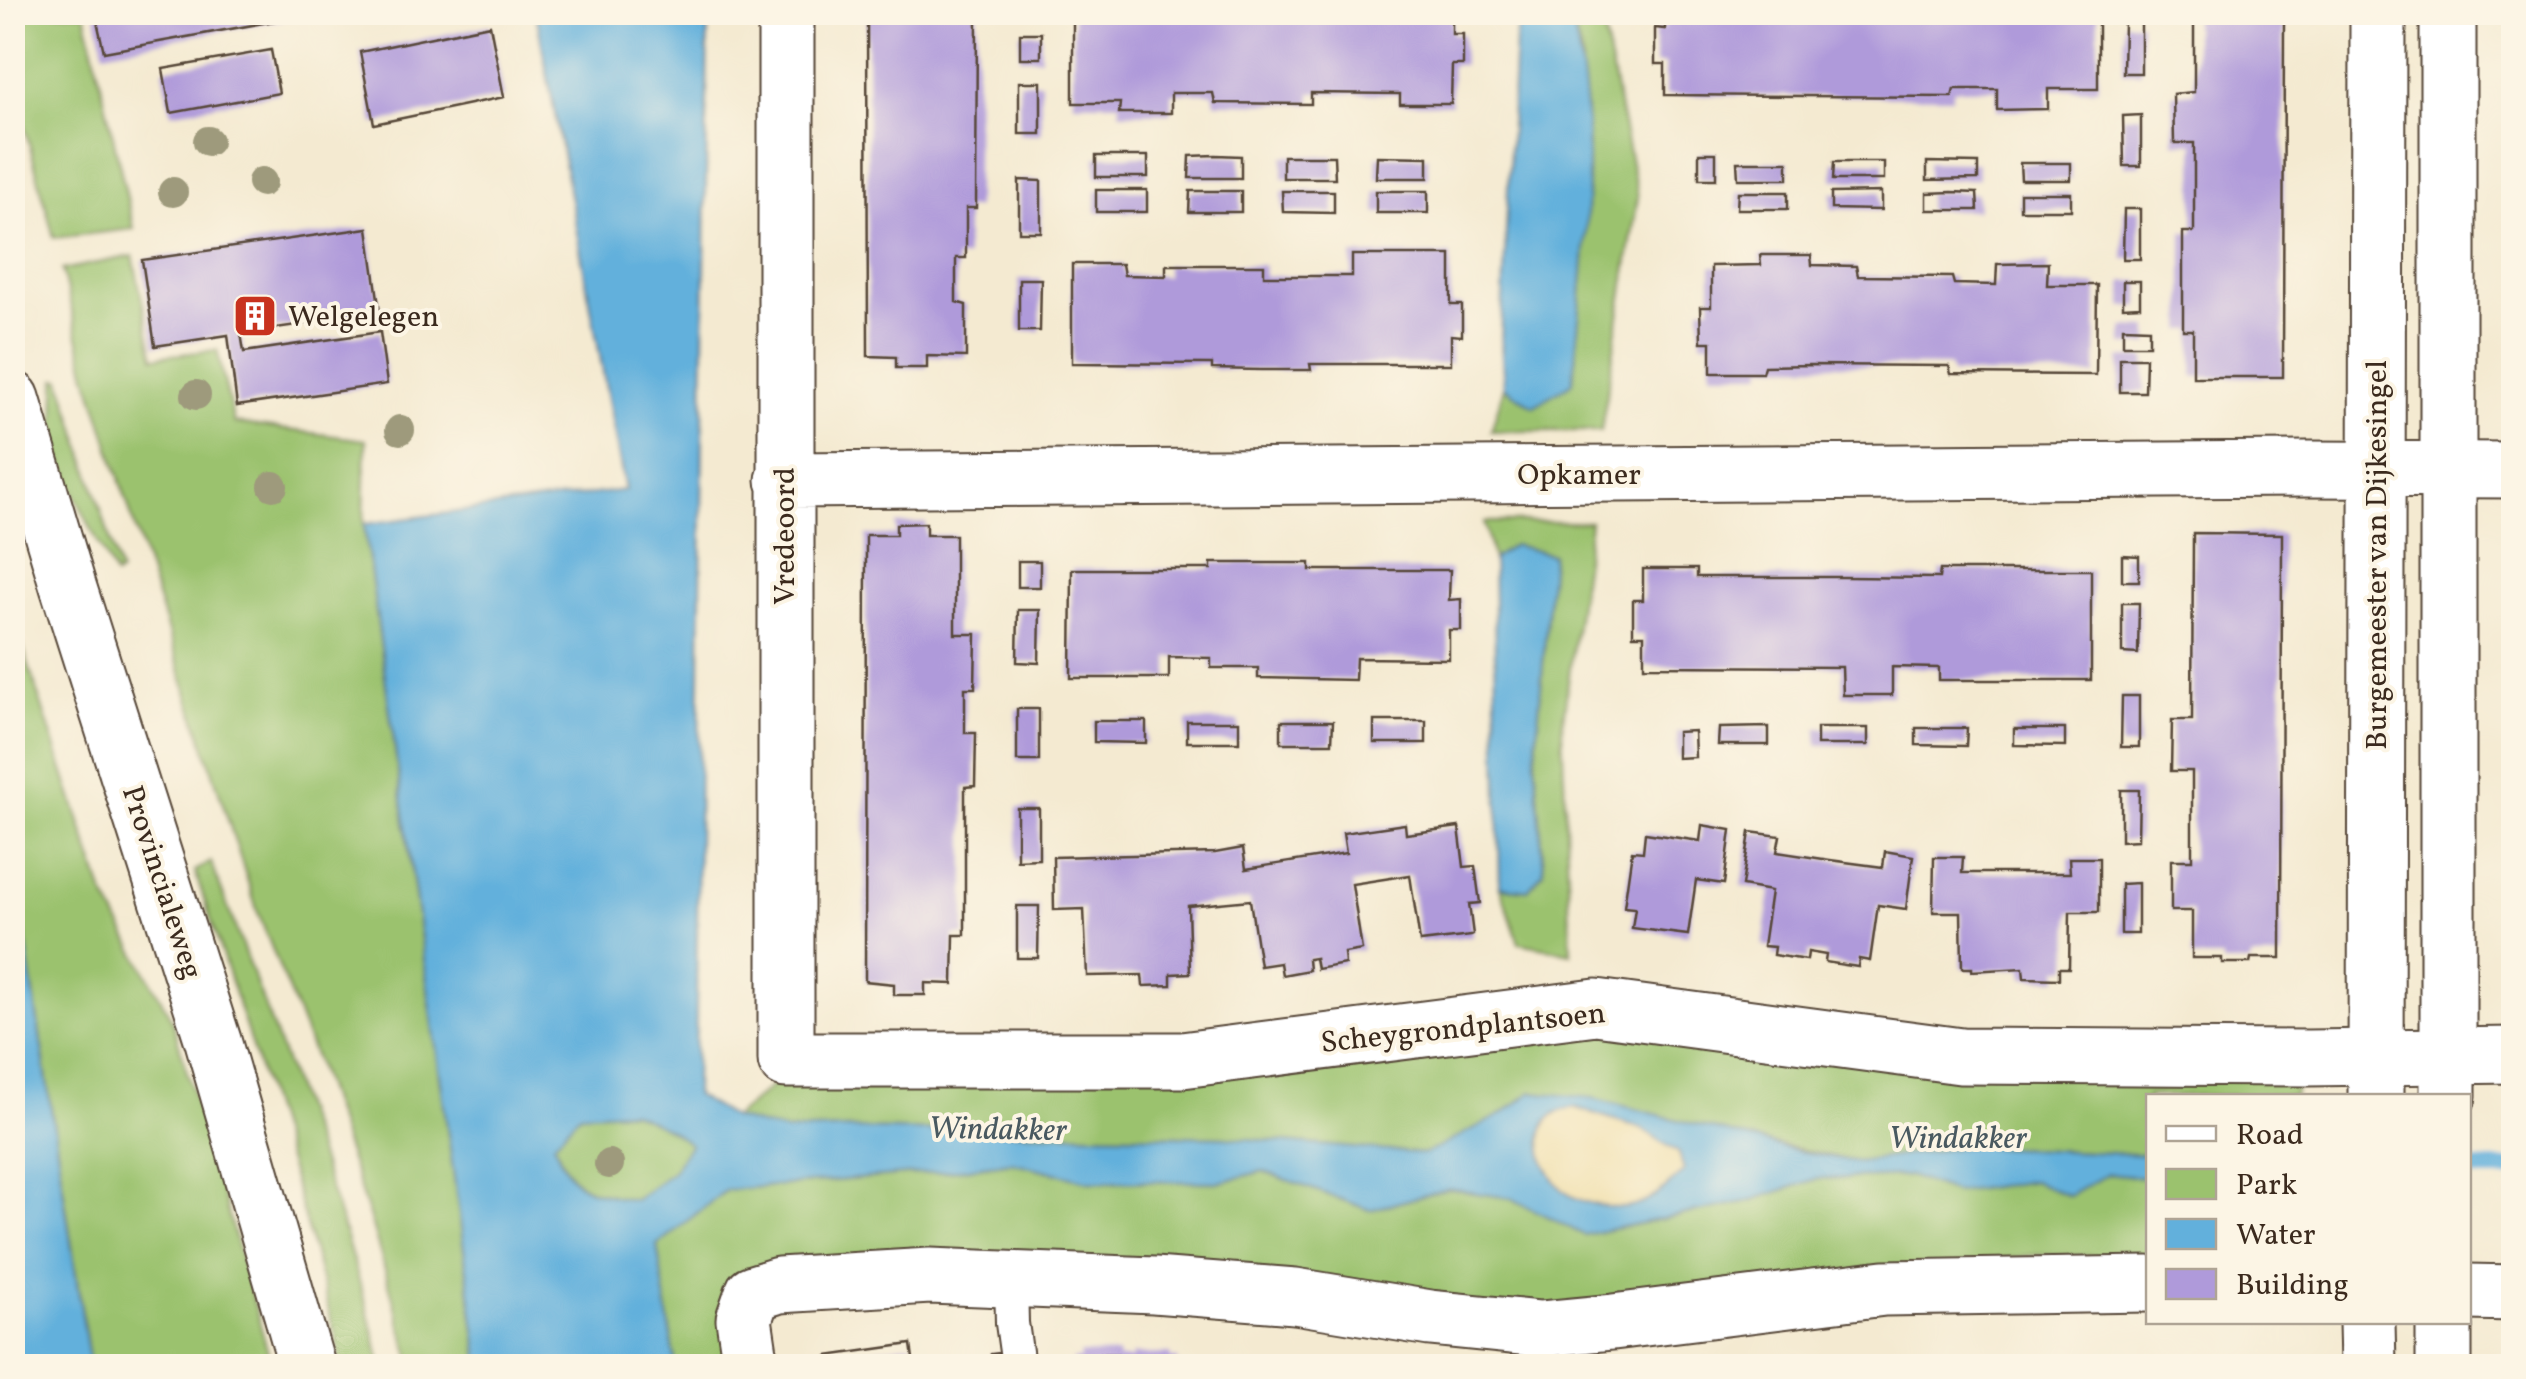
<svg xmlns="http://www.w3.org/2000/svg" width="2526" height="1379" font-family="Vollkorn,serif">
  <rect width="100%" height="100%" fill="#fcf5e5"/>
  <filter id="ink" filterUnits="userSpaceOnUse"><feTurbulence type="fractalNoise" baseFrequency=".01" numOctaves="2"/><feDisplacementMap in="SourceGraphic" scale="20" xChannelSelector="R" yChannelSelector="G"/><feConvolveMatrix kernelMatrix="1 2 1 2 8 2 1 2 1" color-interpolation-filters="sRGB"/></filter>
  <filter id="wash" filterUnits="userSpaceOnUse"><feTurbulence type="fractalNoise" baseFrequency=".0048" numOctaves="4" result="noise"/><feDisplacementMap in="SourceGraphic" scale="40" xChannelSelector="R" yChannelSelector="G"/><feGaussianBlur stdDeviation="2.25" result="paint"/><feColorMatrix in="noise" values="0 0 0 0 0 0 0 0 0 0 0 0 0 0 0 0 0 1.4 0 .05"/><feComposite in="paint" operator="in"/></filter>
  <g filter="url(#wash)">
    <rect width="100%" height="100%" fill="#f4ead1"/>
    <path fill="#9bc26e" stroke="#6b7646" stroke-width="2.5" d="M12,13h73l49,216 -80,9 -41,-156z
      M1570,13h30l38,184 -37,234h-110l13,-44 30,19 48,-348z
      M133,256l21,101 63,-7 17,73 132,17 -2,84 116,842h-67l-43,-147 -53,-156 -60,-153 -78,-243 -92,-292 -25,-105z
      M56,379h5l59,193 -5,4c-21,-43 -47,-87 -59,-135 -3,-13 1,-46 0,-62z
      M1484,522h106l-28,205 9,226 -52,-10 -19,-56 28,3 16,-19 -9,-112 17,-204 -39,-10 -20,14z
      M12,615l91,277 69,128 100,346h-182l-77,-511z
      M211,862c61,167 129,332 171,504h-40c-38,-167 -94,-331 -147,-495z
      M1607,1019l690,59 -3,18h-146v59l-180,-9 -111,16 -324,-70 -31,22 -76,40 -202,-17 -376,-8 -64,2 -51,-13 57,-47z
      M631,1111l39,19 20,14 -18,28 -37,28c-48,-10 -62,-7 -81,-57l26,-31z
      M1012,1162l77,19 131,1 43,-11 107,39 78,-21 63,9 73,37 165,-34 67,-22 94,-3 45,16 78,-11 36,14 38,-21 41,4v79l-113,-2 -500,61 -780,-48 -26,98h-53l-20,-121 70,-55 214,-18z"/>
    <path fill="#eeda9e" stroke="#94825e" stroke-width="2.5" d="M1573,1107l68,21 38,25 5,18c-15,15 -36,35 -59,37 -17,1 -47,-6 -60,-16 -20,-17 -35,-56 -13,-76 5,-5 15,-7 21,-9z"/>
    <path fill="#62b0dc" stroke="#4e6d7d" stroke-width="2.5" fill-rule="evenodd" d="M536,13h172l-13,1082 38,23 51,13 64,-2 376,8 201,17 77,-40 30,-22 61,6 205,53 59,11 111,-16 180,9v23l-41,-4 -38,22 -36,-15 -78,11 -46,-16 -93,3 -67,22 -165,34 -73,-37 -63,-9 -78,21 -107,-39 -43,11 -131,-1 -78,-19 -71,10 -214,18 -69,55 19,121h-196l-116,-842 261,-34zM1574,1107l67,21 38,25 5,18c-15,15 -36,35 -59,37 -17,1 -47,-6 -60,-16 -20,-17 -35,-57 -13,-77 5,-4 15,-6 22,-8zM631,1111l39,19 20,14 -18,28 -37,28c-47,-9 -64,-8 -81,-57l26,-30z
      M1520,13h50c32,120 14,247 3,369l-39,24 -30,-19 -3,-47 14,-301z
      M1513,545l39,10 -17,204 9,112 -16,19 -28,-3 -7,-328z
      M13,855l66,440 11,71h-77z"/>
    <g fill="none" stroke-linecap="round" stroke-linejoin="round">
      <path stroke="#62b0dc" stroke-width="18" d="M2476,1169h38"/>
    </g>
    <g id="blocks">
      <path fill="#af9ada" d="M95,12h218v2l-209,38z
        M867,12h110l-1,196h-10v50h-10v44l10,3v52l-39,-1v12h-31v-11l-28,-1z
        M1073,12h379v22h11v31h-11l-1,39h-51v-10l-89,-1v11l-96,-1 -2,-10h-42v20h-52l1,-10h-47z
        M1665,12h433v77h-50v20l-51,1v-21h-43l-2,8 -287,-2v-31h-10v-36l10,1z
        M2194,12h90l-1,365h-90v-47h-10v-98h11v-89h-20l-1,-49 21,-2z
        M2124,22h17v51h-18z
        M490,25l14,72 -130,27 -14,-72z
        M1020,33h21v25h-21z
        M271,50l8,43 -108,20 -8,-44z
        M1019,82h22v52h-22z
        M2141,115v51h-17l-1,-50z
        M1699,153h17v26h-17z
        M1216,155l25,1v22h-52l1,-22z
        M1096,156h52v21h-52z
        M1283,156h51l1,22h-52z
        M1377,156l51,1v21h-52z
        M1737,162h51v17h-50z
        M1834,162h50v18h-51z
        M1927,162l51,1v16l-51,1z
        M2020,163h51v17h-50z
        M1019,180l22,1v51h-22z
        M1096,190h51v22h-51z
        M1190,191h51v21h-52z
        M1282,191h52v22l-51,-1z
        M1376,191h52v22h-52z
        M1738,192h50v17h-51z
        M1881,192v18l-50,-1v-16z
        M1952,192l25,1 1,17h-51v-17z
        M2020,193h51v17h-51z
        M2124,209h16v50h-17z
        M368,228l12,85 -139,20 3,19 136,-20 7,52 -150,22 -9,-71 -73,11 -13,-86z
        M1352,255h99v50h11v31l-11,-1v29h-141l1,6h-50l-49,-1v-5l-140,-1v-99h50l2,11 42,1v-11h98v11h88z
        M1760,255h51l1,10 44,1 2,10 94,1 2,7 42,1 1,-21 51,-1 -1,22h50l-1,90 -145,-1 -2,-8 -140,-1 -45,1 -2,7h-51v-31h-10l-1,-35h11v-41l50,-1z
        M1019,279h22l-1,52h-21z
        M2123,281h17v25l-17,1z
        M2123,327l26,1v17h-26z
        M2120,358h26l-1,34h-25z
        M926,523v12h29v99h21l-1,54h-10v45h11l-1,53 -10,1v148h-11l-1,49 -28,-1v12h-31v-11l-29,-3 1,-446h30v-11z
        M2193,533l89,1 -1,424h-30l-1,5h-28v-5h-30v-47h-21v-51h21v-89h-21l1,-51h20z
        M2122,555l17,1v25h-17z
        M1018,561h22v26h-22z
        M1211,563h99v7h140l-1,30 12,-1v31h-12v29l-93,-1 -1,22 -97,-2v-10h-47v-10l-42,-1v21h-98l1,-109h139z
        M1643,569h54v8h146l96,1 1,-8h151v110h-152v-12l-47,-1v28h-49l-1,-28 -198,-1v-31h-11v-35h10z
        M2122,603h17l-1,51 -16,-1z
        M1018,610h22l-1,53 -22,-1z
        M2122,696h17v51h-18z
        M1017,709h22v52h-22z
        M1094,721h52v22l-52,-1z
        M1187,721h52v21h-52z
        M1281,721h52l-1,22h-51z
        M1374,721h52v22h-52z
        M1769,727v18h-51l1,-17z
        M1817,728h51v17h-51z
        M1916,728h51l-1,18 -50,-1z
        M2014,729h51v17l-51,-1z
        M1694,731l1,26 -18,1v-26z
        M2121,790h18l-1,50 -17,1z
        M1017,808h22v51l-22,1z
        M1405,824l1,10 53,-7 5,40 11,-1 5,37 -11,1 4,31 -2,1 -51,6 -10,-67 -58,9 10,66 -18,3 1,11 -28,5 -2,-11 -7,1 1,11 -27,5 -2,-12 -20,3 -10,-66 -62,6 2,67 -19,1v11l-28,1 -1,-11 -55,1 -3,-67 -30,1 -1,-53 162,-4 28,-5 3,21 100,-16 -3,-20z
        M1702,825l29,5 -7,54 -28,-4 -8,55 -56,-7 3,-20 -11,-1 8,-56 11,1 2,-19 55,8z
        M1750,832l30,4 -3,16 53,8 53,7 2,-16 28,5 -7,53 -28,-4 -8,56 -11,-2 -1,8 -33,-5 1,-7 -18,-3 -1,8 -34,-5 1,-8 -11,-1 8,-55 -29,-5z
        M1934,857h29l-1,16h108l-1,-15h30v54h-29l-1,56h-10v11l-35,-1 -1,-10 -51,3v-3h-10l-1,-56h-28z
        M2138,883v51h-17v-50z
        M1017,906h22l-1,52h-21z
        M911,1344l3,22h-85l-2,-10z
        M1008,1352l2,14h-17l-2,-12z
        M1080,1354h38l1,5h13v-4l39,-1v5h7v7h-105v-7h7z"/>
    </g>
  </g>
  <g filter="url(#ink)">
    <use href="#blocks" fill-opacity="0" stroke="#574739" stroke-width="2.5"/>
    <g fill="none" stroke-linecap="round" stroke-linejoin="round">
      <defs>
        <path id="lane" d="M1011,1280l1,43 6,43"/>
        <path id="street" d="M786,12v1048h396l414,-53 365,49 347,2 206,-3
          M784,480l1523,-11 207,1
          M2468,1292l46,1
          M751,1366l-7,-47 9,-26 26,-8 151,-9 224,9 141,11 135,22 110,11 73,-7 271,-34 264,-4"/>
        <path id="secondary" d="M2448,12v1084
          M2376,1096l2,-1084
          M2367,1322l1,44
          M2444,1322v44"/>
        <path id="primary" d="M12,399l56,187 145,455 94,325"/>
      </defs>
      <use href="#lane" stroke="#574739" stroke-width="36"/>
      <use href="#street" stroke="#574739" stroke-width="59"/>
      <use href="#secondary" stroke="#574739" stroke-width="59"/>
      <use href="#primary" stroke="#574739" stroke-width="59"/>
      <use href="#lane" stroke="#fff" stroke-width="32"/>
      <use href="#street" stroke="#fff" stroke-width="55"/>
      <use href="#secondary" stroke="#fff" stroke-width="55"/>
      <use href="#primary" stroke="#fff" stroke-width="55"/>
    </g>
    <g fill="#9e9a7c">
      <circle cx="208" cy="141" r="15"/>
      <circle cx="262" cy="182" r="15"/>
      <circle cx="173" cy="192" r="15"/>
      <circle cx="196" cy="395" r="15"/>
      <circle cx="400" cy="430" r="15"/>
      <circle cx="273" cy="486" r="15"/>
      <circle cx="609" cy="1164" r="15"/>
    </g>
  </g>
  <defs>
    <symbol id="building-square" viewBox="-11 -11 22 22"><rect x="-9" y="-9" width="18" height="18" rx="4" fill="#c8321e" stroke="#fcf5e5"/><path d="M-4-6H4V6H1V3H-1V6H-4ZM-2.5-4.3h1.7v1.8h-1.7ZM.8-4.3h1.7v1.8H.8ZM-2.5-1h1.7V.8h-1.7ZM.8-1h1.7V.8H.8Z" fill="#fff"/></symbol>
  </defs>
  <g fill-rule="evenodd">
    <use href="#building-square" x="230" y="291" width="50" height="50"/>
  </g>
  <g text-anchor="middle" stroke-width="8" stroke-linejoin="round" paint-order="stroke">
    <g font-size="30" fill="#3b2a1e" stroke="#fcf5e5" text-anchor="start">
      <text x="288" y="326">Welgelegen</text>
    </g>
    <g font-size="30" fill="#3b2a1e" stroke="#fcf5e5">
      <text x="1579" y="484">Opkamer</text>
      <text transform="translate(784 536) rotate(-90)" y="10">Vredeoord</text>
      <text transform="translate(2376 555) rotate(-90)" y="10">Burgemeester van Dijkesingel</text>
      <text transform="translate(163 882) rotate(72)" y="10">Provincialeweg</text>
      <text transform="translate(1463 1027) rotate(-6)" y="10">Scheygrondplantsoen</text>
    </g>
    <g font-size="32" font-style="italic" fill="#495960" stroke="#fcf5e5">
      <text transform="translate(998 1128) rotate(1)" y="11">Windakker</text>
      <text x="1958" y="1148">Windakker</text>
    </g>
  </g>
  <rect width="2526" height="1379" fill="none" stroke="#fcf5e5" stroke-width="50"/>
  <rect x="2146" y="1094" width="325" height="230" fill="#fcf5e5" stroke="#afa495" stroke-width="2.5"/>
  <rect x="2166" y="1126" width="50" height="15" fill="#ffffff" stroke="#afa495" stroke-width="2.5"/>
  <text x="2236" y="1144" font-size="30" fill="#3b2a1e">Road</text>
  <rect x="2166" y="1169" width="50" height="30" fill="#9bc26e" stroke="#afa495" stroke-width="2.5"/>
  <text x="2236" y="1194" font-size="30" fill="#3b2a1e">Park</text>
  <rect x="2166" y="1219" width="50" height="30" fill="#62b0dc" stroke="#afa495" stroke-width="2.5"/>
  <text x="2236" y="1244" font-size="30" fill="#3b2a1e">Water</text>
  <rect x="2166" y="1269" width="50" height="30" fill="#af9ada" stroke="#afa495" stroke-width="2.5"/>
  <text x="2236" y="1294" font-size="30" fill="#3b2a1e">Building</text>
</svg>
